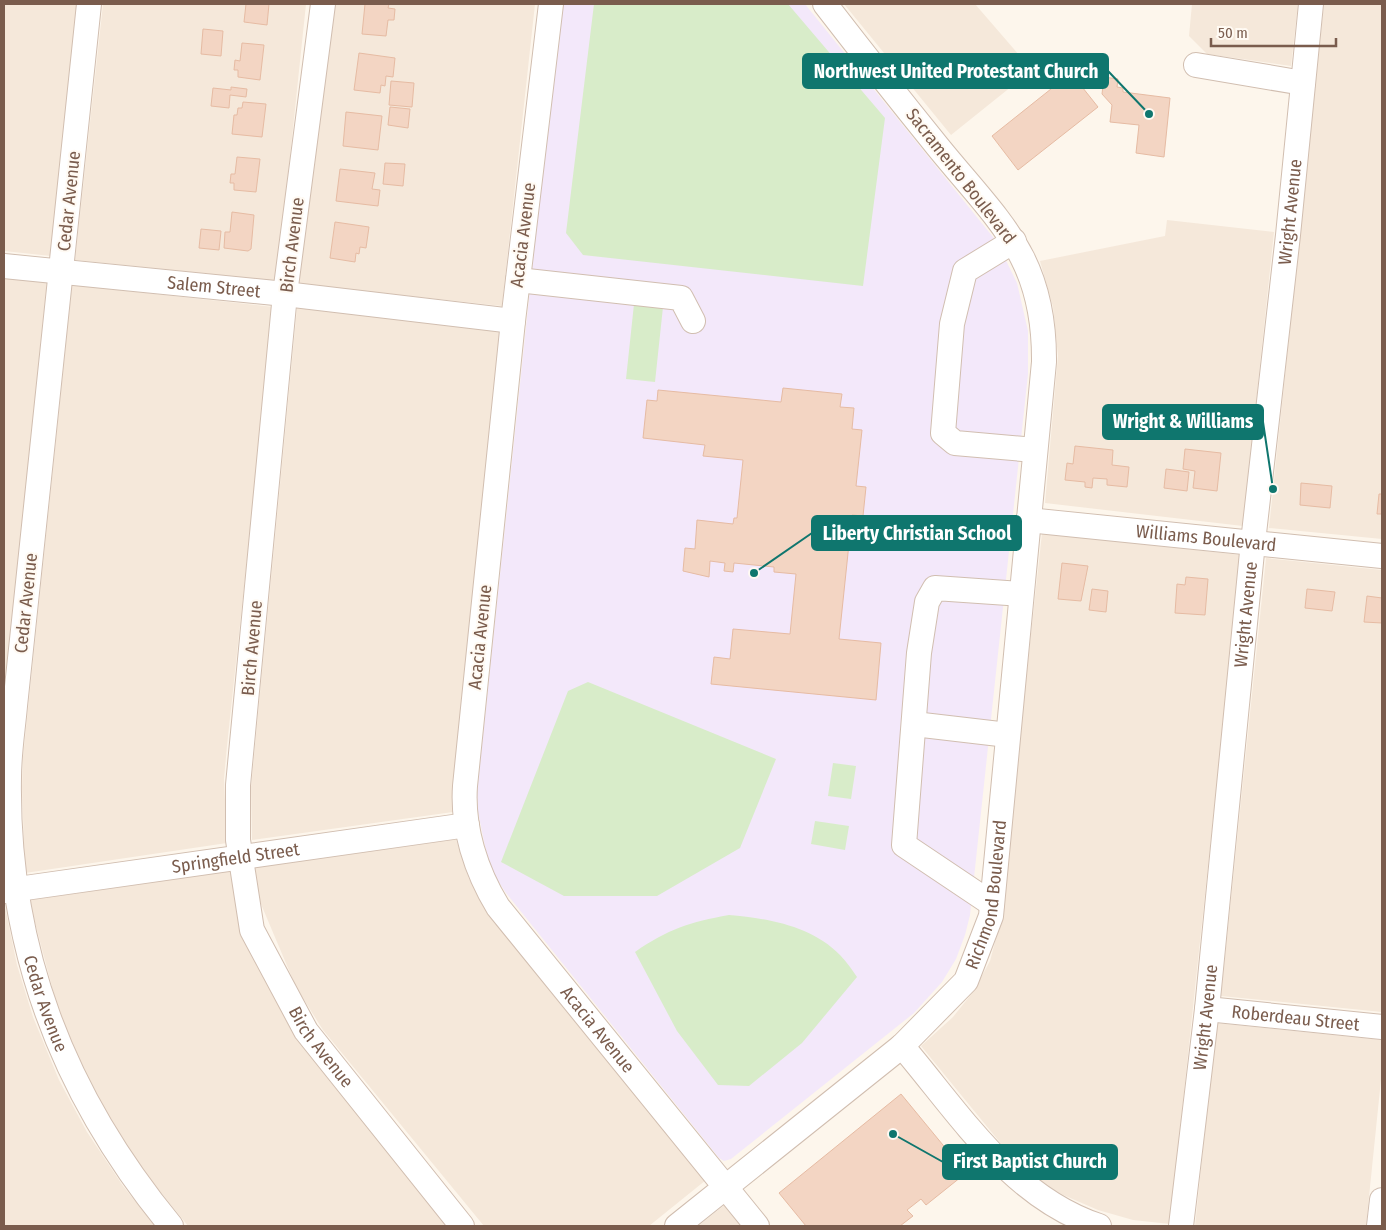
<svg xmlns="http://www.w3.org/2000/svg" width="1386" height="1230" font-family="'Fira Sans Condensed',sans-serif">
  <rect width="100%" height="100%" fill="#fdf6ec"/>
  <path fill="#f5e8da" d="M4,4h73l-26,252 -47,-5z
    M103,4h203l-29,277 -202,-21z
    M331,4h204l-33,302 -203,-22z
    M844,4h131l57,66 -81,65z
    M1192,4h106l-7,62 -84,-12 -18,-18z
    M1324,4h58v535l-113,-11z
    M1167,220l107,12 -31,294 -198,-23 13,-147 -5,-49 -13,-46 125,-25z
    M4,276l43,5 -43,415z
    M72,285l202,22 -47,439 -3,33 3,64 -202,30 -3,-85 1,-31z
    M297,308l204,22 -48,462v20l-201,28 -1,-53z
    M1042,533l199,22 -71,669 -37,-4 -35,-10 -37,-16 -31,-21 -23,-22 -86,-105 32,-29 20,-25 17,-31 9,-34z
    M1266,558l116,12v442l-161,-16z
    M456,839l13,40 20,33 217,268 -57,46h-165l-161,-196 -27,-43 -38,-90 -4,-30z
    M231,871l16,67 202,288h-261l-42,-52 -34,-49 -32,-60 -24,-63 -27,-102z
    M4,902l13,63 16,52 26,63 28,52 36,54 32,40h-151z
    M1216,1023l166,17v30l-16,156h-171z
    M727,1203l18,23h-47z"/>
  <path fill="#f3e8fa" d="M560,4h245l192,238 20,41 11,48v43l-58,541 -5,20 -9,24 -14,23 -28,31 -183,146 -7,2 -5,-3 -213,-265 -12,-18 -7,-19 -9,-44 -1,-19z"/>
  <path fill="#d8ecc9" d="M594,4h194l97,114 -22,168 -280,-31 -17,-22z
    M634,304l29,3 -8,75 -29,-3z
    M588,682l188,77 -36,89 -83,48h-93l-63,-34 67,-171z
    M833,763l23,3 -5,33 -23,-3z
    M815,821l34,5 -4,24 -34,-6z
    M729,915c38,3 83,11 111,40 7,7 12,15 17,22l-55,66 -53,43 -31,-1 -41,-54 -42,-79c33,-23 55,-30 94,-37z"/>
  <path fill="#f3d5c3" stroke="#e6bba3" d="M239,4h30l-2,21 -23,-3 2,-18z
    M365,4h24l-1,4 7,1 -1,11h-6l-2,16 -24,-2z
    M203,29l20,2 -2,25 -20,-2z
    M242,43l22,2 -4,35 -22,-3v-7h-4l1,-10 5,1z
    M359,53l36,5 -2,19 -7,-1 -1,10 -4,-1 -1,8 -26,-3z
    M1071,73l27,34 -80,63 -26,-34z
    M1104,77l14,2 -1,8 6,1v4l47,6 -6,59 -28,-4 3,-28 -29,-3 2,-17 -10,-11z
    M391,81l23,2 -2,24 -23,-2z
    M231,87l16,2 -1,8 -16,-2 -1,13 -18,-2 2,-18 18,2z
    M243,102l23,2 -4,33 -30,-3 2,-19h3l1,-7h4z
    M390,107l20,2 -2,19 -20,-3z
    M346,112l36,4 -4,34 -35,-4z
    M237,157l23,2 -4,33 -22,-2v-7h-4l1,-9h4z
    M385,163l20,1 -2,22 -20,-2z
    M340,169l35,4 -3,16 8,1 -2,16 -42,-5z
    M232,212l22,3 -3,34 -3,2 -24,-3 1,-16h5z
    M335,222l34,5 -3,21 -6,-1 -1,7 -3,-1 -1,9 -25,-4z
    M201,229l20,2 -2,19 -20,-2z
    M783,388l59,6 -2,13 14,1 -2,21 10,1 -6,56 10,1 -3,29 -11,-1 -13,124 42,4 -5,57 -165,-16 3,-27 16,2 3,-30 57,5 6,-60 -22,-2v-5l-40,-4 -1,9 -9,-1 1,-8 -15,-2 -1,16 -26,-6 2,-23 10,1 2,-29 36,4 1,-6h3l6,-58 -40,-4 2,-11 -62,-7 4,-38 10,1 1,-11 123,12z
    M1075,446l38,4 -1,15 17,2 -2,20 -20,-2v-6l-14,-1 -1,10 -7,-1v-5l-20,-2 2,-17 6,1z
    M1185,449l36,4 -4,38 -24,-3 2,-17 -12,-2z
    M1166,469l23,3 -2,19 -23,-3z
    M1301,483l31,3 -2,22 -30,-3z
    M1379,494h3v20h-5z
    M1062,563l26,3 -7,35 -23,-2z
    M1186,577l22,2 -3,36 -30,-2 2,-29 8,1z
    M1092,589l16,2 -2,21 -17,-2z
    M1307,589l28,3 -3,19 -27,-3z
    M1367,596l15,2v25l-18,-1z
    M901,1094l65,79 -40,32 -5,-6 -14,11 6,6 -13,10h-94l-27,-33z"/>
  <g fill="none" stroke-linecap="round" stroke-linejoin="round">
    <defs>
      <g id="minor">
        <path id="s1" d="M89,4l-74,702c-2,23 -6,47 -6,71 -3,171 54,318 162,449"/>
        <path id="s2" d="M323,4l-38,290 -47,491v55l14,90 54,101 156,195"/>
        <path id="s3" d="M551,4l-38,317 -48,465c-3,42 11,85 33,121l259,319"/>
        <path d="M1196,65l107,18"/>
        <path d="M1014,241l-49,30 -13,53 -9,109 12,10 80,7"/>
        <path id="s4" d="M4,266l281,28 228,27"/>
        <path d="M518,280l163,18 12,23"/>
        <path id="s5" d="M1028,520l354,36"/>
        <path d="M914,724l94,11"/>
        <path id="s6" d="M4,891l463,-66"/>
        <path d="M992,904l-88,-59 15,-192 8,-51 8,-14 86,6"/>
        <path id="s7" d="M1207,1009l175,18"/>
        <path d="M902,1046c57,67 109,151 197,180"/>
        <path id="s8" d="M677,1226l225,-180 64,-65 25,-65 53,-554c1,-105 -45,-140 -106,-215 -38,-47 -76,-95 -113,-143"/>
        <path id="s9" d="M1181,1226l26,-217 46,-467 35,-307 23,-231"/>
        <path d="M1379,1226l3,-26"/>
      </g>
    </defs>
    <use href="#minor" stroke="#d1beb0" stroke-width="26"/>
    <use href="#minor" stroke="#fff" stroke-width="24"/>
  </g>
  <g text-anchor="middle" stroke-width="4" stroke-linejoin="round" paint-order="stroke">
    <g font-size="18" fill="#7a5c4d" stroke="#fffaf3">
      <text transform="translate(961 176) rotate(52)" y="6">Sacramento Boulevard</text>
      <text transform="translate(69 201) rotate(-84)" y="6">Cedar Avenue</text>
      <text dy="6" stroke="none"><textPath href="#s9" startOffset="1020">Wright Avenue</textPath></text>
      <text transform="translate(523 235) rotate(-83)" y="6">Acacia Avenue</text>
      <text transform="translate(292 245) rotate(-83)" y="6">Birch Avenue</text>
      <text dy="6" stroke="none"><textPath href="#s4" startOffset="211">Salem Street</textPath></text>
      <text dy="6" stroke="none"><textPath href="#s5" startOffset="179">Williams Boulevard</textPath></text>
      <text transform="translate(26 603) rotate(-84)" y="6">Cedar Avenue</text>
      <text dy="6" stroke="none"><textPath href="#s9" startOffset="615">Wright Avenue</textPath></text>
      <text transform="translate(480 637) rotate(-84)" y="6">Acacia Avenue</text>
      <text transform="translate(252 648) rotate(-85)" y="6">Birch Avenue</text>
      <text dy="6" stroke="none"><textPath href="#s6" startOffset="234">Springfield Street</textPath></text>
      <text dy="6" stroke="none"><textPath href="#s8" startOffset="469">Richmond Boulevard</textPath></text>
      <text dy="6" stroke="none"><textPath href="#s1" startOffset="1008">Cedar Avenue</textPath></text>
      <text dy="6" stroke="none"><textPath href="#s9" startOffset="210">Wright Avenue</textPath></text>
      <text dy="6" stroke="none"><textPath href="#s7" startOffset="89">Roberdeau Street</textPath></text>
      <text dy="6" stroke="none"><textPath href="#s3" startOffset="1072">Acacia Avenue</textPath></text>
      <text dy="6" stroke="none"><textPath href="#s2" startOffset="1068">Birch Avenue</textPath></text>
    </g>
  </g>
  <path fill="none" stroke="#0f766e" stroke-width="2" d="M1149 114L1108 71M1273 489L1263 422M754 573L812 533M893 1134L943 1162"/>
  <g fill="#0f766e" stroke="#fffaf3" stroke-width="2">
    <circle cx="1149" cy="114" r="5"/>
    <circle cx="1273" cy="489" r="5"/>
    <circle cx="754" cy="573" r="5"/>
    <circle cx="893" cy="1134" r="5"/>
  </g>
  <g fill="#0f766e" stroke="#0f766e" stroke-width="2">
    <rect x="803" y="54" width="305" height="34" rx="5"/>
    <rect x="1103" y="405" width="160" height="34" rx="5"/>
    <rect x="812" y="516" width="209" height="34" rx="5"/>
    <rect x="943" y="1145" width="174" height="34" rx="5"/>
  </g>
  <g font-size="19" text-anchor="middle" font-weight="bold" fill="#fff">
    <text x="956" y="78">Northwest United Protestant Church</text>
    <text x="1183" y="428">Wright &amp; Williams</text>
    <text x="917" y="540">Liberty Christian School</text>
    <text x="1030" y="1168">First Baptist Church</text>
  </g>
  <rect width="1386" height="1230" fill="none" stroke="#7a5c4d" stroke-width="10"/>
  <path d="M1211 38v8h125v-8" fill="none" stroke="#7a5c4d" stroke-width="2.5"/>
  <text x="1218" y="38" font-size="15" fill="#7a5c4d" stroke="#fffaf3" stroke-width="4" paint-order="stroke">50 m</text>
</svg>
